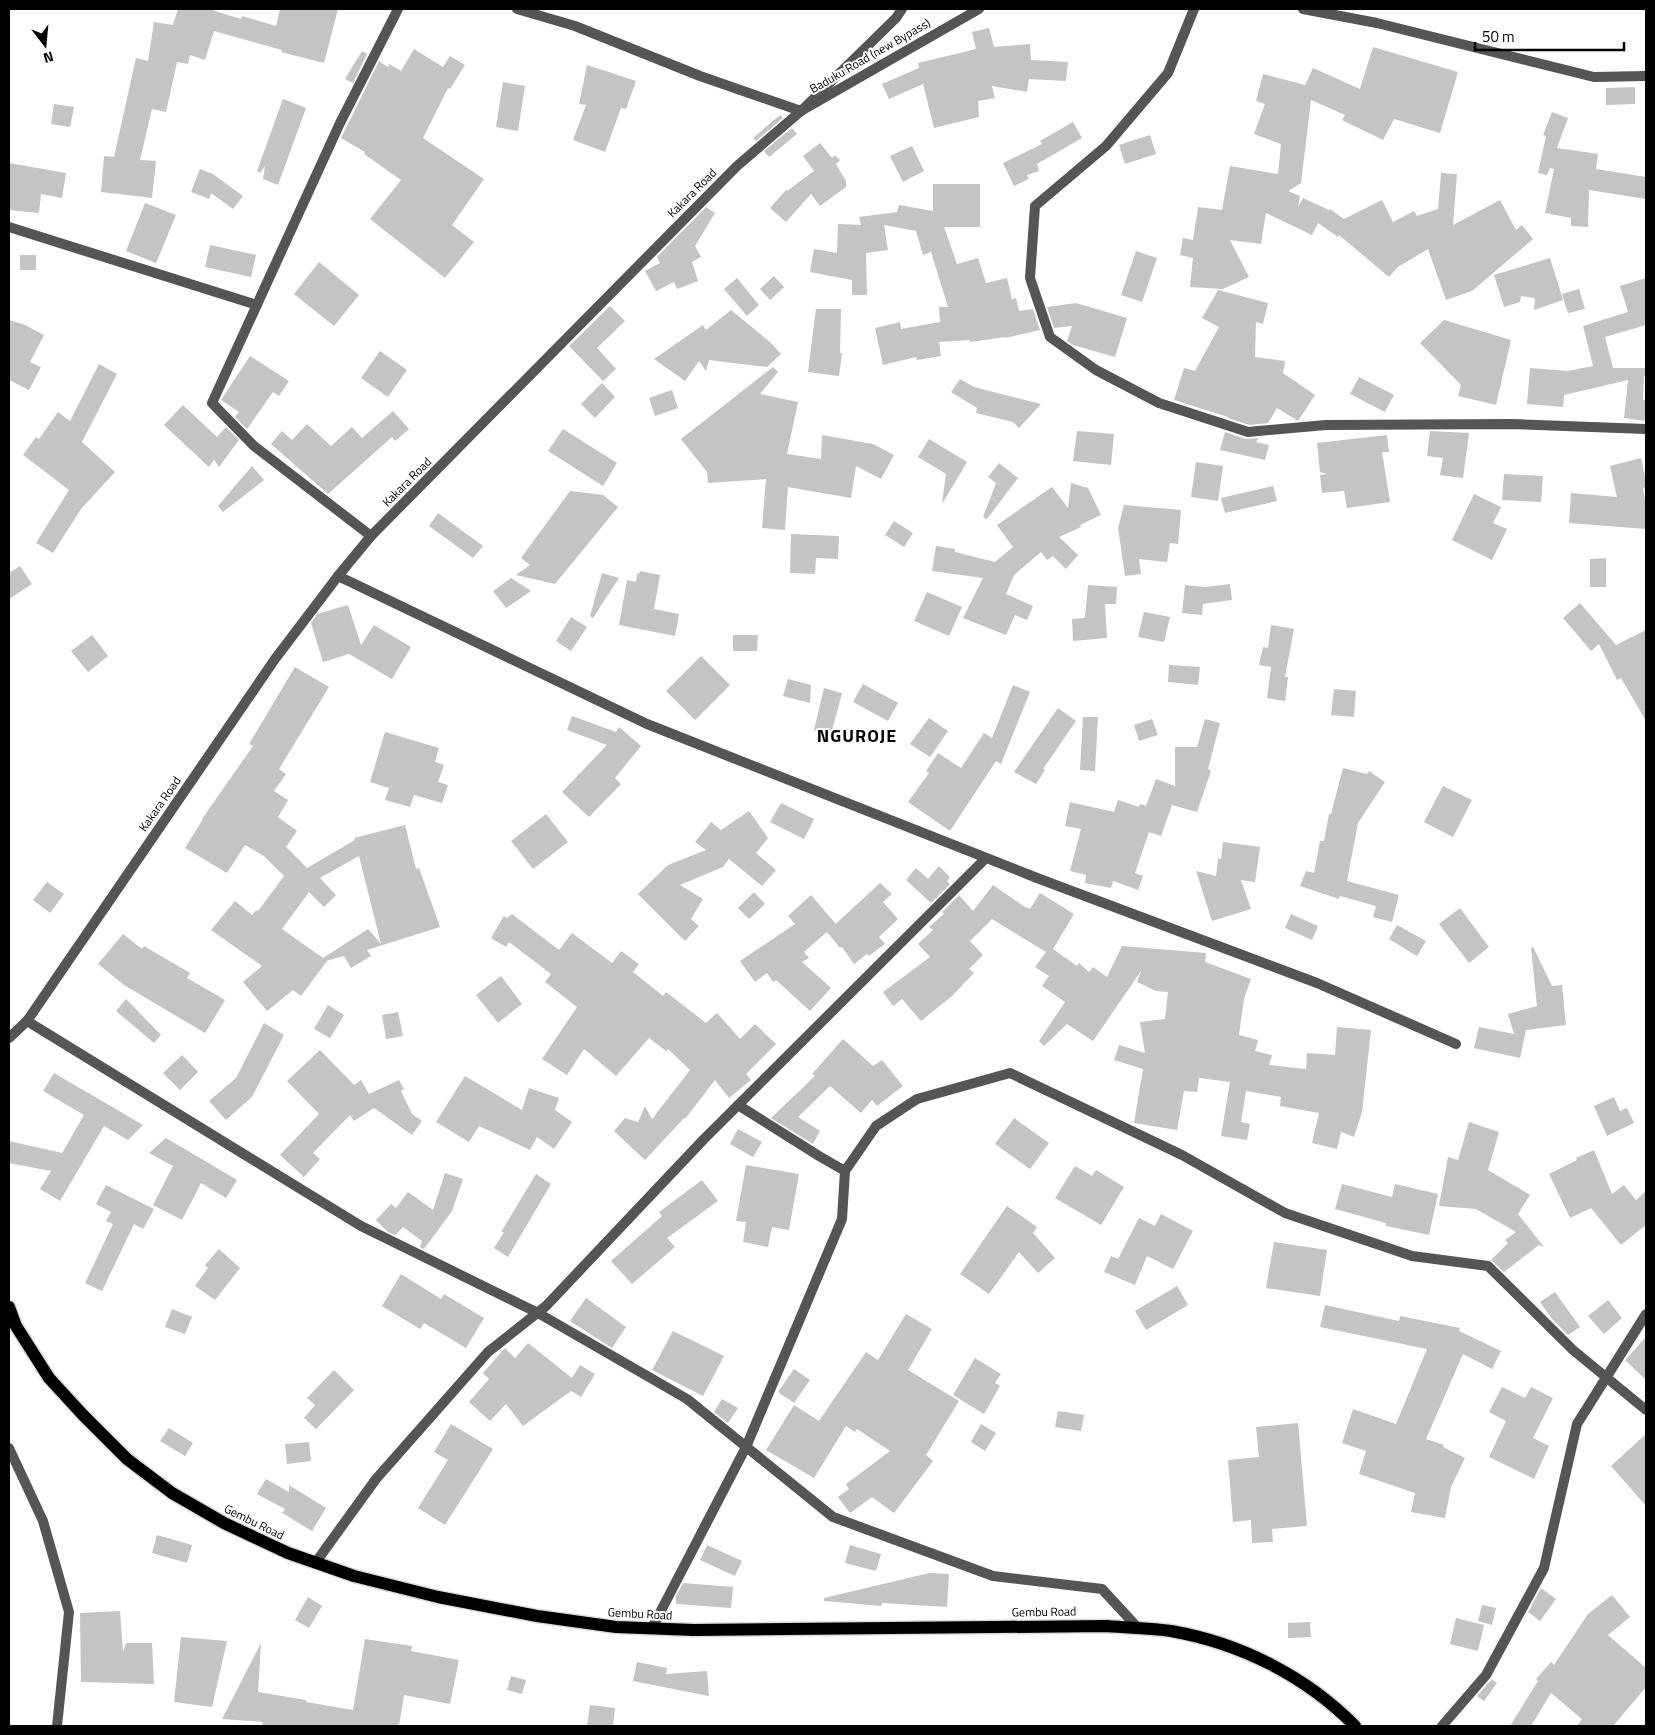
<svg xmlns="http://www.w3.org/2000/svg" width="1655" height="1735" font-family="'Titillium Web',sans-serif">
  <rect width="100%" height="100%" fill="#fff"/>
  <path fill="#c4c4c4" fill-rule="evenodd" d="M178,9h31l32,10 1,-3 34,10 4,-17h58l-14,54 -43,-11 1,-2 -68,-19 -9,29 -15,-5 -2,9 -11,-2 -11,50 -14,-3 -12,51 16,1 -4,37 -51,-6 3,-36 10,1 22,-99 12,3 6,-39 19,3z
    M989,28l5,19 36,-3 1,16 37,2 -2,19 -37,-2 -2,13 -35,-6 3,12 -17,3 1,16 -45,11 -11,-44 -34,15 -7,-15 37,-16 -1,-5 58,-14 -4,-17z
    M1373,47l85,25 -18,61 -46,-14 -11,21 -41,-20 3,-5 -34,-15 -10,83 -13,8 12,5 -2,11 5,-9 26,12 1,-1 14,10 38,-19 11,22 21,-11 3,5 21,-7 3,-36 16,1 -4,51 47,-25 16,30 6,-5 11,14 -61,52 -26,9 -18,-51 -30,18 -9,10 -50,-42 -1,2 -20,-14 -6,12 -46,-22 -5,31 -31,-4 19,37 -26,12 -33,-2 3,-29 -13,-3 3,-17 10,2 5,-33 24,3 8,-44 48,8 3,-30 -27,-10 11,-30 -9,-3 7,-27 42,11 8,-17 47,21z
    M414,49l29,18 7,-11 15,9 -15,24 -2,-1 -25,50 61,41 -32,46 22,17 -29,36 -75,-59 31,-39 -37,-26 1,-2 -24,-14 38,-77 9,6 1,-3 12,7z
    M362,51l5,3 -14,29 -8,-4z
    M587,65l49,16 -10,28 -5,-1 -16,44 -32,-12 13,-35 -7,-1z
    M503,82l22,4 -7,45 -22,-4z
    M1635,87v17l-29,1v-17z
    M283,99l23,9 -28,77 -15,-6 2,-13 -5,7 -3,-2z
    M54,104l20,3 -4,20 -19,-3z
    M1552,112l16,6 -11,30 41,6 -2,15 50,8v22l-57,-9 -1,37 -17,-1v-8l-26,-5 9,-44 -4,-1 -3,7 -9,-2 8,-37 -3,-1z
    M780,115l3,3 -27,23 -3,-3z
    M1073,122l9,16 -45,26 2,7 -12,4 2,4 -15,7 -11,-23 39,-19 -2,-3z
    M792,128l5,6 -28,23 -5,-6z
    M1150,135l6,19 -31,10 -6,-19z
    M820,143l12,15 3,-3 5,5 -4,4 10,17v6l-26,19 -9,-12 -25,28 -16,-14 16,-18 1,1 27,-20 -11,-15z
    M912,146l12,25 -21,11 -13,-26z
    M9,163l57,10 -4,25 -21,-4 -2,19 -30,-3z
    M200,169l13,5 30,22 -10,13 -22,-16 -2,6 -18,-7z
    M933,184h47v43h-36l13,37 21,-6 8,25 21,-5 5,21 4,-1 3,13 14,-2 7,21 -35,8v-1l-35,5v-2l-31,2 2,14 -24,4 -1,-3 -33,8 -8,-37 25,-6 1,7 39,-7 -1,-15h9l-17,-55 -8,3 -7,-24 -32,-6 4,25 -22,3 1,42h-15v-15l-42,-8 4,-23 23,4 1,-29 23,1 -2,-8 38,-5 2,-7 34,6z
    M145,203l31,12 -20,48 -30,-12z
    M706,207l9,6 -20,33 6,11 -9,5 6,19 -21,8 -3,-7 -18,9 -11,-20 15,-8 -3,-6z
    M210,245l46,10 -5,22 -46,-10z
    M1136,251l21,7 -15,44 -21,-7z
    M20,255h16v15h-16z
    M1550,258l13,42 -29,10 1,-12 -14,-2 -1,6 -16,5 -10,-32z
    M319,262l40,33 -25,31 -40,-32z
    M774,276l10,11 -14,13 -10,-11z
    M737,278l22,27 -12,11 -23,-27z
    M1646,278v47l-41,12 8,31h33v7l-2,1 -1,24h3v21l-22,-3 4,-38 -64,15 -1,12 -36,-3 3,-36 38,3 25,-5 -10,-40 45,-14 -8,-26z
    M1579,289l6,20 -17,4 -6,-19z
    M1218,290l50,13 -5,21 -7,-2 -1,35 30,4 -2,12 32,22 -17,26 -21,-13 -9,15 -19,2 -21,-7v-1l-54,-17 10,-32 11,3 24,-44 -17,-9z
    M1076,303l51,15 -12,39 -42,-12 -6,-4 5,-15 -18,2 -7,-21z
    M610,306l15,15 -28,27 19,21 -13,12 -34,-35z
    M816,309h25l-1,44h2l-3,23 -31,-4z
    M731,310l39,32 11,12 -14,13 -58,-7 -3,11 -7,-10 -14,20 -31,-22 49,-34 3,5z
    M9,320l14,4 21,11 -14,27 11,5 -12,23 -20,-10z
    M1444,320l67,20 -15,65 -38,-9 3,-11 -41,-42z
    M380,351l27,19 -19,27 -27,-19z
    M250,356l39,25 -10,15 -6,-4 -26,37 -12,-12 4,-5 -18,-12z
    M99,364l18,10 -35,68 33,30 -34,37 -28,44 -17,-10 33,-53 -46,-35 13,-18 3,2 19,-27 12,9z
    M773,367l5,5 -18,22 38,8 -11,52 34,5 1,-24 51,9 21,11 -13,24 -25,-13 -5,32 -63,-11 -3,43 -23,-2 4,-49 -58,4 -1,-11 -26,-33z
    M1359,377l35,18 -9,17 -35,-18z
    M960,379l14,8 67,17 -22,24 -6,-6 -37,-9 1,-5 -26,-16z
    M602,383l13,14 -20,21 -14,-14z
    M672,390l6,18 -23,8 -6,-18z
    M183,405l34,32 9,-10 13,13 -20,27 -5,-7 -5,7 -45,-42z
    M393,411l16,18 -14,12 -3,-4 -64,57 -57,-50 11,-13 10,9 15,-16 24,22 21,-19 10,11z
    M563,429l54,34 -14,23 -55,-35z
    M1077,431l37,3 -3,31 -38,-4z
    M1430,431l39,2 -6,45 -23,-3 3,-17 -16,-2z
    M1225,432l21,7 13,-1 -3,4 13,3 -4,15 -45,-10z
    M1387,435l2,17h-7l8,50 -43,6 -3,-17 -22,2 -2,-18 7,-1 -7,-2 -3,-29z
    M929,439l38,23 -25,42 4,-30 -28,-17z
    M1641,458l5,23v6l-3,1 3,18v23l-77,-6 2,-30 46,4 -7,-31z
    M1196,462l27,4 -5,35 -27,-4z
    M999,463l19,15 -31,41 -4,-2 13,-34 -8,-6z
    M252,466l12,14 -41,32 -5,-6z
    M1504,474l39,2 -2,26 -39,-2z
    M1071,483l17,5 13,27 -21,10 1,2 -22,10 19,18 -12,14 -13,-13 -6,4 -6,-8 -27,23 -8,19 27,12 -6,14 -12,-5 -9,20 -43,-17 20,-40 -51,-7 4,-25 19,3v3l40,10 18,-15 -16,-22 55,-38 16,21z
    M1273,486l4,15 -52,12 -4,-15z
    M570,491l33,4 15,12 -63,77 -39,-9 14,-10 -9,-7z
    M1474,494l27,13 -8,16 14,6 -15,31 -40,-20z
    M1124,505l57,5 -3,34 -8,-1 -3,19 -28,-3 2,15 -16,2 -7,-48z
    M438,513l45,33 -10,12 -44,-32z
    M894,521l19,12 -9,14 -19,-12z
    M791,534l48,2 -1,23 -22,-1 -1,16 -25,-1z
    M1606,558v29h-16v-28z
    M20,566l12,18 -23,15v-26z
    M640,571l20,4 -6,34 25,5 -4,22 -56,-11 8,-45 9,2 1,-9 2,1z
    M602,573l17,5 -26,40 -3,-2z
    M511,578l20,13 -25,17 -13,-17z
    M1230,584l2,16 -29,4 -1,11 -20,-2 3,-28 20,2z
    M1088,585l29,2 -1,17h-11l2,34 -34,3 -1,-22 13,-1z
    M927,592l35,15 -13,29 -35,-15z
    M1580,603l36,42 30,-15v91l-25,-43 -4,2 -18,-36 -8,7 -28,-33z
    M348,605l13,40 13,-20 37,22 -19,32 -43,-25 -26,8 -12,-39 6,-9z
    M1144,612l26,5 -6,25 -26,-5z
    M571,617l16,10 -16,24 -15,-10z
    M1271,625l23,4 -9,48h3l-3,24 -18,-3 4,-31 -12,-2 4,-18 5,1z
    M92,635l16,21 -20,16 -17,-21z
    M733,635h25l-1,16h-24z
    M701,656l29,29 -35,35 -29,-29z
    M1169,665l31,2 -2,18 -30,-3z
    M295,667l34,20 -50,82 7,5 -12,17 14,9 -10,17 19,14 -11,16 21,21 48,-28 -1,-2 51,-13 11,44 3,-1 21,59 -73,23 4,6 -20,12 -7,-12 -18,5h1l-26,35 -8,-6 -26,21 -24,-29 19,-16 -51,-36 24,-29 17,14 4,-5 2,1 26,-35 -20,-20 -19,-11 -18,28 -42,-25 18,-29h-1l51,-73 -4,-2zM359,856l22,88 -13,-15 -45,29 -41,-29 27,-37 15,15 12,-12 -16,-17z
    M788,679l23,6 -1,18 -27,-7z
    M863,684l35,19 -10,18 -35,-19z
    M1013,685l17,7 -29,72 -5,-3 -46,70 -42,-29 21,-29 -3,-2 12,-18 23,15 23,-35 8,5z
    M824,688l18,5 -11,41 -17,-4z
    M1334,689l22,2 -2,26 -23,-2z
    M1058,708l18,13 -33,48 2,1 -9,14 -22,-12z
    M572,716l44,16 3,-5 22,19 -26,32 6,6 -32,33 -27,-25 45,-47 -40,-15z
    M1083,717h15l-3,54 -15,-1z
    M929,718l19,13 -18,26 -20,-13z
    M1152,719l6,16 -19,6 -5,-16z
    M1205,719l15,4 -12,46 3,2 -14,41 -25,-7 -11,31 -12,-4 -14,41 8,3 -5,14 -25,-9 -2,7 -26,-5 1,-8 -16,-4 11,-42 -16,-3 5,-24 44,10 4,-12 21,7 1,-3 6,2 10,-27 19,7v-39h22z
    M385,732l54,16 -4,14 9,3 -6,17 10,3 -6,18 -28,-8 -4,12 -25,-7 4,-12 -19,-6z
    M1343,768l24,6 2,-3 16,11 -27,41 -11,58 52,14 -7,27 -19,-5 3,-11 -36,-10 -1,3 -39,-13 6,-15 8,2 6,-32h4l5,-27h2z
    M1443,786l29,14 -19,37 -29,-15z
    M781,803l33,16 -10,20 -34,-17z
    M749,811l19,27 -12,15 20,17 -14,16 -33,-27 -6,8 -43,18 23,14 -12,20 8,7 -14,15 -47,-47 30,-29 38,-15 -11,-8 16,-20 10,8z
    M546,814l22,28 -35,27 -22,-28z
    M1223,842l37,5 -5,35 -14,-2 10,29 -39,12 -16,-50 20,5 2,-18 3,1z
    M939,866l11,11 -3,4 3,3 -19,19 -25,-23 10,-12 12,11z
    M47,882l17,12 -14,19 -17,-13z
    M880,883l12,11 -9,8 15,17 -19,18 6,7 -16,12 -2,-2 -13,10 -12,-17 -2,1 -13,-16z
    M993,885l32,22 5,2 10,-16 34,21 -21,35 24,17 2,-3 10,9 4,-5 14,10 15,-31 84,7 -1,9 46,17 -7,20 -5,36 19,5 -3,11 17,4 -3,10 37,4 1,-16 28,2 2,-28 34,3 -9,82 -8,25 -13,-5 -4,17 -25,-6 7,-30 -39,-7 1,-9 -35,-6 -5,31 9,2 -3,16 -26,-4 9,-54 -31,-4 -2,14 -13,-1 -7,39 -43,-7 9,-54 -29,-9 5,-15 26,8 -5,-31 25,-3 3,-27 -12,-1 -19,-9 4,-11 -48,70 -26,-17 -23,22 -5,-5 26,-39 -23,-16 7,-10 -14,-9 11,-15 -54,-33 -22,22 13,14 -14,14 5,4 -22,23 -31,25 -19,-22 -9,7 -10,-14 47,-35 -12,-13 15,-14 -4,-3 15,-13 -2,-2 17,-17 14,16z
    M754,892l11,12 -16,15 -11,-11z
    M811,895l25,29 -32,28 5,6 -7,4 29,26 -21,23 -34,-31 -3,2 -6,-9 -12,9 -15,-21 55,-37 -7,-8z
    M1460,908l29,39 -20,16 -30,-39z
    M512,914l47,36 13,-17 40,30 9,-12 18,13 -6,8 30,24 3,-4 40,31 11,-10 23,26 15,-15 21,20 -30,30 5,6 -22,18 -14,-18 -30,39 -1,-1 -39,42 -31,-29 11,-13 13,4 7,-16 7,13 38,-49 -22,-21 -2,2 -17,-13 -33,38 -32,-27 -17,26 -25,-16 35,-52 -32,-25 6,-8 -42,-32 -3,5 -15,-9 13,-22 3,2z
    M1291,914l27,12 -6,14 -27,-12z
    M1397,925l29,16 -9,15 -28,-17z
    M123,934l19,15 2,-3 46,27 -3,5 38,22 -20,33 -81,-48 -26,-21z
    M1533,947l19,39 10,-1 4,40 -40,5 -6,28 -46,-10 5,-21 35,7 -6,-20 29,-8 -6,-58z
    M501,976l21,28 -24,19 -22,-28z
    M126,999l35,36 -7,8 -38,-32z
    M328,1005l16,10 -14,23 -16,-9z
    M398,1012l5,24 -17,3 -4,-24z
    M264,1023l20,12 -32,62 -26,23 -17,-19 27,-23z
    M843,1039l30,27 9,-6 21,26 -26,20 -5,-6 -11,13 -31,-27 -32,31 22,14 -7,13 -42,-26 44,-42 -3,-2z
    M320,1050l34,35 7,-5 8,14 30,-14 5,9 -3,2 11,23 10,7 -10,14 -38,-27 -20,13 -4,-6 -37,38 7,6 -16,18 -24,-22 39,-41 -32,-33z
    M182,1055l16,17 -18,18 -17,-17z
    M54,1073l89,52 -15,15 -24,-14 -44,75 -20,-12 11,-18 -42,-8v-22l53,12 22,-38 -41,-24z
    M465,1076l57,34 7,-22 30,10 -4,12 17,12 -18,27 -17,-12 -7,13 -51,-24 -10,16 -33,-20z
    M1614,1097l6,14 7,-3 7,15 -27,13 -13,-30z
    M1014,1118l35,25 -19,26 -35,-25z
    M1469,1122l30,10 -11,38 42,25 -12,19 26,33 -5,-2 -35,27 -13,-12 17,-17 -3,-3 11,-8 -40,-23 -37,-3 9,-49 10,3z
    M738,1129l24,13 -9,15 -23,-13z
    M166,1138l71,42 -11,18 -25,-15 -19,37 -29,-15 20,-39 -24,-13z
    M1594,1150l18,44 12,-9 12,15 10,-9v34l-25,20 -30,-37 -21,10 -21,-44 28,-14 -1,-2z
    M746,1165l53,9 -10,56 -17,-3 -4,20 -25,-5 3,-20 -10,-1z
    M1075,1166l17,10 4,-6 28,17 -23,38 -46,-27z
    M445,1173l18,6 -11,32 -28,38 -4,-2 2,-6 -19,-14 -8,8 -7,-3 -12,-12 15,-16 5,4 12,-16 25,18z
    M536,1174l15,10 -43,73 -14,-9 10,-16h-3z
    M702,1180l16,21 -51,37 8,9 -43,37 -21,-23 51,-45 -3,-4z
    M1342,1184l50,13 3,-13 43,10 -9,41 -43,-9v-3l-51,-14z
    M106,1185l48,24 -11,20 -9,-5 -32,67 -17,-8 28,-59 -7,-3 5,-9 -15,-8z
    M1007,1206l30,21 -4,6 22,25 -17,15 -19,-21 -30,42 -29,-20z
    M1161,1214l32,17 -20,38 -26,-13 -12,29 -31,-13 7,-16 7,3 21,-41 16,8z
    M1274,1242l53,8 -7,46 -54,-8z
    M219,1249l21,19 -25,32 -20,-14 13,-18 -3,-3z
    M401,1274l40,25 3,-5 40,24 -18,30 -42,-25 -4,6 -38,-23z
    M1177,1286l11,19 -42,25 -11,-19z
    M1555,1292l25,35 -12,8 -16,-16 -12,-17z
    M586,1298l40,29 -14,21 -42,-27z
    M1608,1300l14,18 -18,16 -16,-18z
    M1325,1305l74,16 1,-5 60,12 -1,3 42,20 -9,18 -29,-15 -37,85 18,6 -1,2 22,11 -14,29 -6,31 -34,-6 4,-19 -56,-19 7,-23 -24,-8 11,-34 43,15 31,-75 -107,-22z
    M172,1309l20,8 -7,17 -20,-7z
    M906,1314l26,15 -24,41 51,31 -33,54 7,6 -39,52 -22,-16 -22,16 -12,-16 11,-8 -3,-5 44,-33 -33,-22 -2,3 -9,-6 -32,52 -48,-28 28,-45 25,16 47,-69 12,8z
    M673,1331l51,25 -21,40 -51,-26z
    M1646,1337v43l-21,-20z
    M528,1343l44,35 8,-13 15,9 -14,23 -10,-6 -48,35 -17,-22 -16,17 -21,-19 20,-23 -6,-6 22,-25 10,10z
    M975,1358l26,16 -6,9 5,3 -16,28 -31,-19z
    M794,1369l16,11 -16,23 -16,-11z
    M334,1370l20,20 -38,39 -12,-11 11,-13 -8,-7z
    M1502,1387l23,11 6,-11 22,11 -20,40 16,8 -15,33 -45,-22 17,-36 -17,-9z
    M722,1399l16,9 -10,15 -14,-11z
    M1058,1411l26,4 -3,16 -26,-4z
    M1298,1423l9,103 -35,3 1,13 -21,1 -1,-23 -18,2 -5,-62 31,-3 -3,-30z
    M451,1424l42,25 -48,76 -27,-17 30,-48 -14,-8z
    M981,1424l15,9 -11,18 -14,-9z
    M169,1428l24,15 -8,13 -25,-15z
    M1646,1434v72l-35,-40z
    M309,1442l2,19 -24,3 -2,-20z
    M266,1479l23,13v-7l37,23 -14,23 -30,-18 3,-4 -28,-15z
    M157,1535l35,10 -5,18 -35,-10z
    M707,1545l35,16 -7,15 -35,-16z
    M850,1545l31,9 -5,17 -31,-8z
    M929,1573l20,1 -2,33 -65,-4 -1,3 -57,-5v-3z
    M683,1583l50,4 -2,21 -55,-4v-8z
    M1541,1588l15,11 -16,22 -12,-9z
    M1612,1595l18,22 -22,18 38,33v19l-33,39h-36l5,-7 -31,-26 -20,33h-21l28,-45 -2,-2 15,-17 3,3 34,-51z
    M308,1597l14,9 -13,22 -14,-8z
    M1482,1605l14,3 -4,17 -14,-4z
    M120,1611l3,41 3,-9h26l2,41 -73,-2 -1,-69z
    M1456,1618l28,7 -6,26 -28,-7z
    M1310,1622l1,15 -23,1v-15z
    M181,1637l46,4 -15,66 -38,-5z
    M365,1639l47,7 -1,5 48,9 -9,44 -46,-9 -5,31h-137l1,-4 -41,-3 39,-76 -3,49 48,8v2l47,8z
    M637,1662l30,6 -1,6 41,-3 2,25 -76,-15z
    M511,1676l15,4 -4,14 -15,-4z
    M1492,1679l5,4 -13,18 -7,-5z
    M590,1705l25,3 -2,18h-26z"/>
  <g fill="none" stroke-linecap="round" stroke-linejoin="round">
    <defs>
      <path id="primary" d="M9,1307l7,19 33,52 34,37 44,44 45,34 52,30 64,30 66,23 84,21 99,19 79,11 78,3 413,-4c21,2 43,2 64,5 69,12 135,45 184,95"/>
    </defs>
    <use href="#primary" stroke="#dbdbdb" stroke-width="15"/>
    <path stroke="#555" stroke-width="10" d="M517,9l58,17 125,50 101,35 178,-102
      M1194,9l-26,64 -62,73 -71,60 -5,72 20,59 46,33 63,33 89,29 78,-7 186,-1 134,5
      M1303,9l74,14 217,54 52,-1
      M9,227l248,78
      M371,536l-117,-90 -42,-43 128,-280 58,-114
      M338,576l309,148 390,154 280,105 139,61
      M27,1021l334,205 177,87 149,86 146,118 160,59 109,13 36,39
      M738,1105l81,51 26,15
      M9,1448l34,73 26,91 -12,114
      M316,1562l60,-83 112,-127 58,-46 158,-167 282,-281
      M652,1628l94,-181 96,-228 3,-48 31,-45 41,-27 93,-26 172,82 103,58 127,43 76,10 85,84 73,60
      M1442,1726l44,-51 58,-107 33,-144 69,-110"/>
    <path stroke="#555" stroke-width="10" d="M9,1038l18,-17 248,-362 63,-83 33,-40 366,-370 64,-55 95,-93 6,-9"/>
    <use href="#primary" stroke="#000" stroke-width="12"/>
  </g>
  <g text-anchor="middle" stroke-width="4" stroke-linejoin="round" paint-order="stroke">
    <g font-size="12" fill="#000" stroke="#fff">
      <text transform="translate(870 56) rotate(-30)" y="4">Baduku Road (new Bypass)</text>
      <text transform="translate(692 193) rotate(-45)" y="4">Kakara Road</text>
      <text transform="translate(407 482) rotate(-45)" y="4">Kakara Road</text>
      <text transform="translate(160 804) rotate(-55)" y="4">Kakara Road</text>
      <text transform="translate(254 1522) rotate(26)" y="4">Gembu Road</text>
      <text transform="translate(1044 1612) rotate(-1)" y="4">Gembu Road</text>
      <text transform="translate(640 1614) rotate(3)" y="4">Gembu Road</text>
    </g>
    <g font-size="18" font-weight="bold" letter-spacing="1" fill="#000" stroke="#fff">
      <text x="857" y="742">NGUROJE</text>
    </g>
  </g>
  <rect width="1655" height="1735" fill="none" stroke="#000000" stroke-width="20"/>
  <g transform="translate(45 45) rotate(164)" stroke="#ffffff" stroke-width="4" paint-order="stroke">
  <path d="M0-4L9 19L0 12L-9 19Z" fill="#000000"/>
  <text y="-8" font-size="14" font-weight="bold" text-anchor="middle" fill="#000000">N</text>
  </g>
  <path d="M1475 42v8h149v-8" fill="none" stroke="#000000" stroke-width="2.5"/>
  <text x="1482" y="42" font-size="15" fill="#000000" stroke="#ffffff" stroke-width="4" paint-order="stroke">50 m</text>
</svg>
